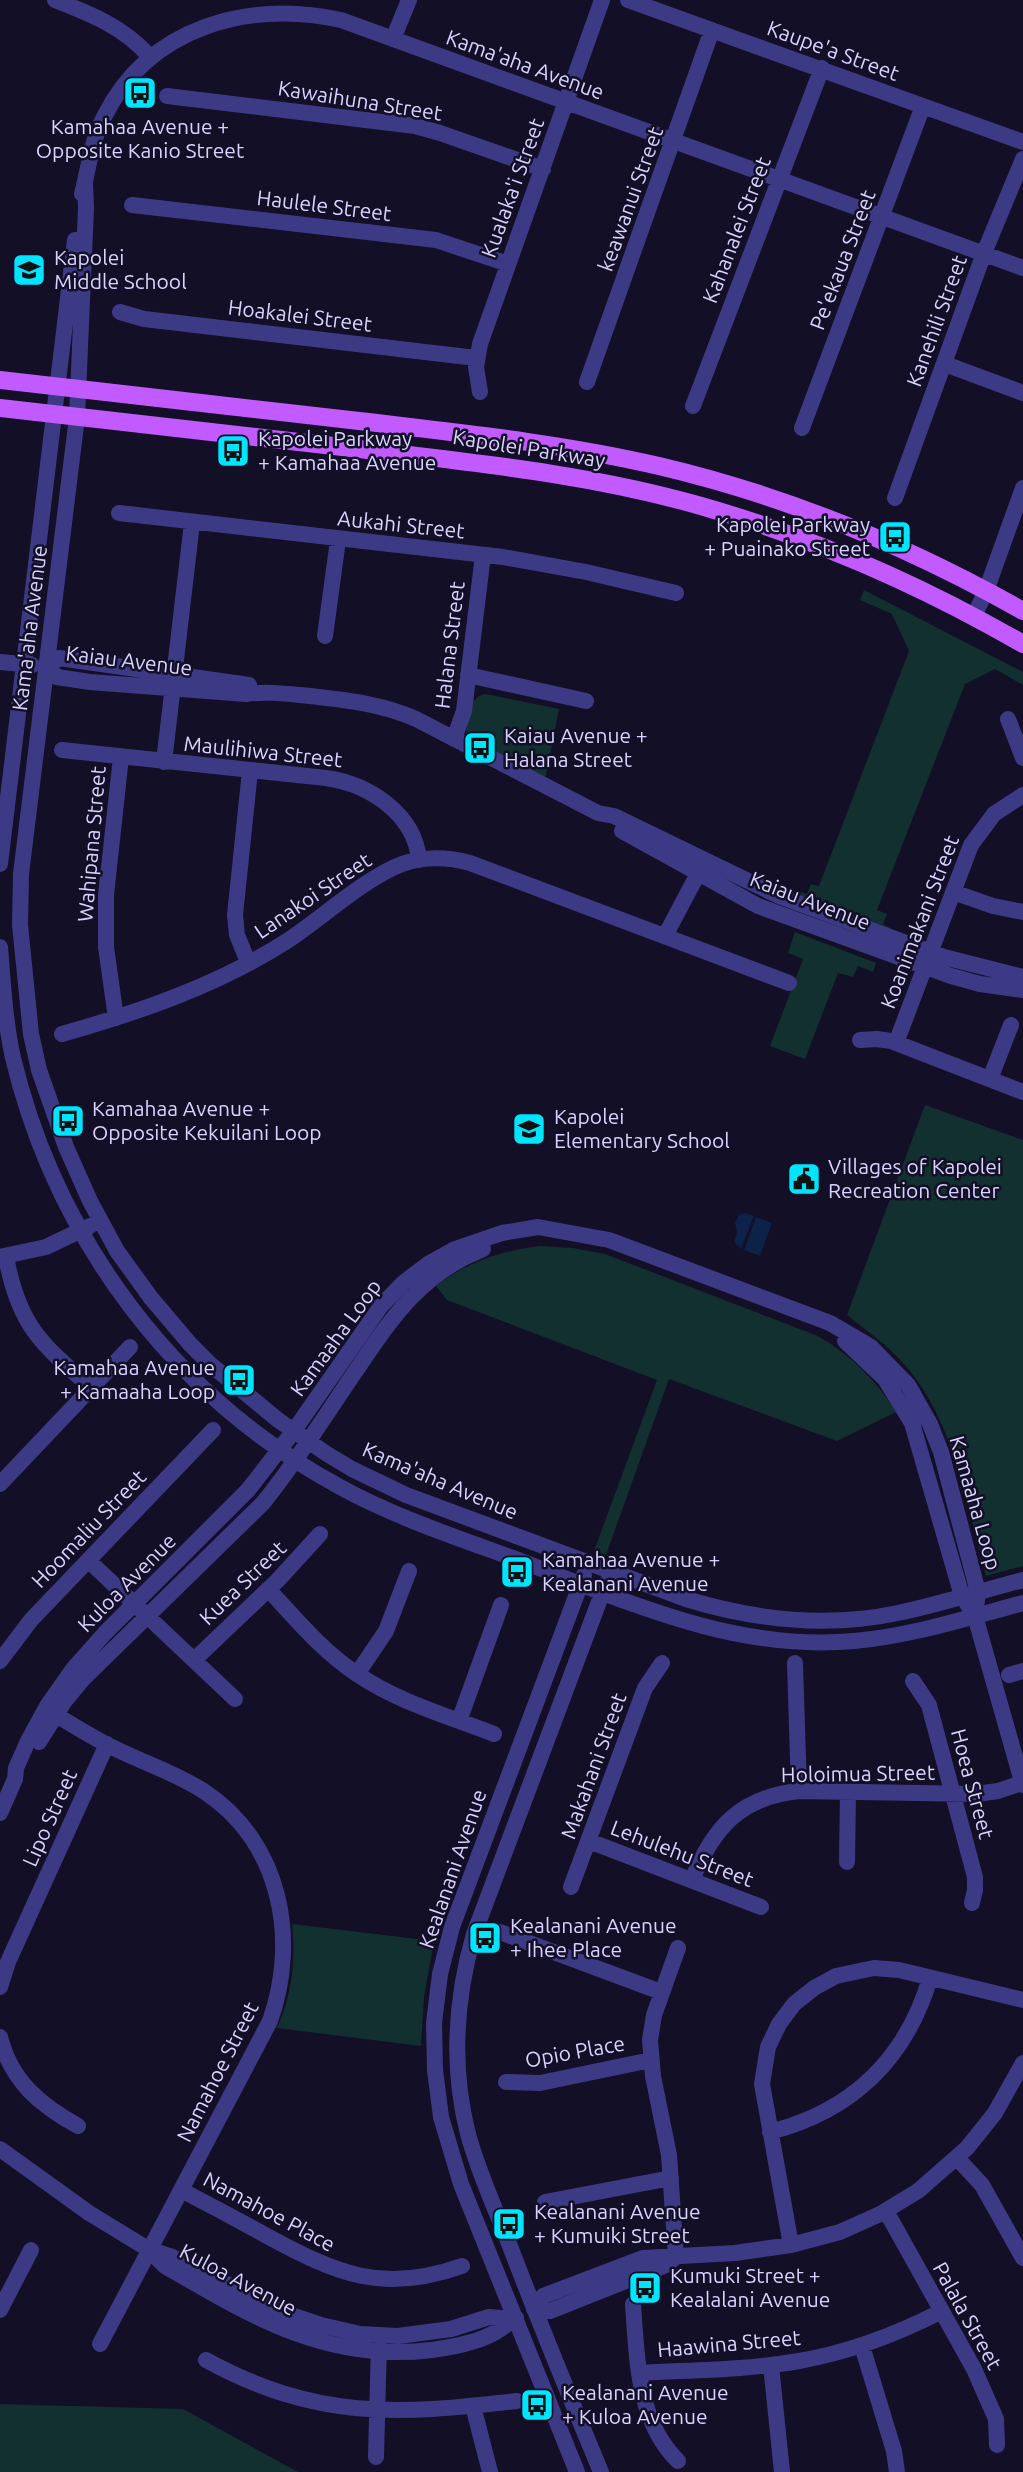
<svg xmlns="http://www.w3.org/2000/svg" width="1023" height="2472" font-family="Ubuntu,sans-serif">
  <rect width="100%" height="100%" fill="#130f26"/>
  <path fill="#12302f" d="M864,590l159,82v13l-28,-16 -30,15 -88,226 10,4 -4,10 9,5 -4,10 -96,-37 5,-12 10,4 4,-10 8,2 90,-235 -17,-37 -32,-14z
    M486,694l73,15 -15,76 -78,-47c1,-17 1,-41 20,-44z
    M795,932l81,31 -3,9 -15,-6 -5,11 -15,-4 -33,86 -35,-13 33,-87 -15,-6z
    M925,1105l98,35v426l-37,10c-19,-71 -32,-156 -82,-212 -17,-19 -37,-33 -57,-49z
    M539,1246l34,2 32,6 213,82c33,19 58,44 78,76l-59,29 -168,-62 -63,176 -12,-4 63,-171 -210,-80 -11,-14c31,-24 65,-35 103,-40z
    M292,1924l142,17 -10,56 -3,49 -144,-18c15,-33 19,-69 15,-104z
    M0,2404l183,5 115,63h-298z"/>
  <path fill="#0c2248" d="M745,1213l9,3 -13,33 -7,-7 3,-10 -2,-9 4,-8z
    M756,1217l16,6 -12,33 -16,-6z"/>
  <g fill="none" stroke-linecap="round" stroke-linejoin="round">
    <path stroke="#3d3a85" stroke-width="16" d="M55,0c36,14 69,27 95,57
      M628,0l395,142
      M393,39l16,-39
      M167,96l248,30 25,7 103,36
      M85,183l1,25 -9,209 -56,457 -1,51 11,109 8,36 27,77 24,54 27,50 34,47 39,46 20,20 68,56 49,34 25,15 54,26 280,104c69,21 141,29 212,14 42,-9 83,-22 125,-33
      M82,194c7,-27 9,-52 22,-77 45,-90 143,-117 237,-97l682,248
      M132,205l304,35 72,24
      M120,312l24,7 332,39
      M945,364l78,29
      M587,382l125,-352
      M480,392l-4,-25 4,-23 122,-344
      M693,406l129,-338
      M802,428l121,-322
      M895,498l89,-245 39,-94
      M119,513l384,44 83,15 90,21
      M974,616l12,-25 37,-103
      M325,636l13,-96
      M0,662l32,3
      M47,667l10,10 33,5 156,12c22,-3 42,0 64,2 37,4 72,8 106,23l182,94 16,3 165,80 165,61 79,20
      M47,667l12,-9 190,27
      M468,675l118,26
      M1008,719l15,39
      M454,739l10,-28 19,-156
      M62,750l264,28c43,6 89,36 93,82
      M164,762l28,-239
      M622,831l136,75 193,70 29,8 43,6
      M0,864l75,-624
      M953,892l40,14 30,6
      M665,936l37,-70
      M0,947c3,37 5,75 13,111 44,182 161,339 327,429 55,30 115,50 173,71 111,42 220,94 341,83 57,-5 113,-23 169,-38
      M248,962l-11,-27 -2,-20 15,-144
      M116,1018l-10,-71v-52l15,-138
      M62,1034c78,-22 156,-49 225,-93 35,-23 78,-63 115,-77 23,-8 46,-7 68,-1l319,120
      M860,1040l17,-1 14,2 132,51
      M896,1043l75,-198 23,-31 29,-19
      M990,1079l21,-54
      M6,1256c12,69 35,88 86,132
      M0,1257l46,-10 44,-21
      M845,1341l40,38 27,44 50,173 13,20 48,169
      M0,1484l130,-137
      M89,1561l146,138
      M268,1589c28,30 54,62 89,85 41,28 91,42 137,60
      M194,1660l84,-80 42,-46
      M0,1661l31,-41 182,-190
      M795,1663l4,128
      M357,1674l29,-43 23,-60
      M1009,1675l14,-4
      M913,1681l16,24 46,172v13l-3,13
      M48,1710c23,14 46,29 70,40 29,14 60,24 87,42 76,51 94,147 65,229l-170,323
      M459,1721l42,-116
      M39,1742l25,-40 20,-24 179,-175c34,-42 62,-87 92,-131 36,-53 65,-98 128,-123
      M0,1813l15,-34 1,-11 12,-27 19,-35 26,-37 32,-36 143,-143 45,-58 88,-126 22,-23 25,-19 27,-15 47,-16 36,-6 71,13 221,83 41,24 37,38 22,39 11,28 37,140 -3,24
      M589,1841l172,66
      M847,1862l1,-70
      M692,1880c21,-52 48,-83 107,-89l177,3 22,-3 24,-8
      M571,1887l74,-199 17,-25
      M500,1932l161,60
      M0,1987l8,-25 99,-218
      M0,2037c11,44 40,68 78,89
      M506,2082l34,1 111,-23
      M770,2132c82,-21 136,-73 160,-154
      M0,2149l89,64 59,36 22,7 113,56 38,13 39,9 38,2 53,-7 38,-12 25,2
      M957,2158l25,27 41,73
      M181,2190c29,15 57,30 86,46 70,38 116,58 195,30
      M545,2202l126,-24
      M886,2211l88,158 22,50 1,26
      M791,2245l-29,-161 6,-37 11,-23 15,-20 20,-16 22,-12 38,-8 25,2 124,30
      M156,2257l9,9c86,50 162,97 267,84 20,-3 44,-7 62,-17 8,-4 15,-11 22,-15
      M676,2257l-7,-102 -16,-79 -3,-36 4,-25 24,-67
      M633,2304c4,54 4,117 45,157
      M534,2309l9,-13 100,-38 92,-5 56,-8 49,-13 40,-18 38,-23 49,-43 28,-35 28,-50
      M534,2309l16,2 116,-46 10,-8
      M0,2310l31,-60
      M862,2346l32,105 3,21
      M206,2360c110,60 190,55 311,41
      M771,2365l11,107
      M640,2373c52,-3 107,-3 159,-12 51,-9 96,-26 141,-49
      M473,2406l17,66
      M376,2457l3,-116
      M577,2472l-116,-288 -20,-67 -6,-47 -1,-47 6,-49 12,-47 132,-352
      M601,2472c-30,-72 -60,-145 -88,-218 -15,-40 -34,-79 -45,-120 -17,-67 -13,-134 6,-200l132,-351"/>
    <path stroke="#c25bff" stroke-width="18" d="M0,380c120,14 239,27 359,41 101,12 201,22 300,45 127,30 251,81 364,145
      M0,408c120,14 240,28 360,41 115,14 229,25 341,57 113,32 220,79 322,138"/>
  </g>
  <defs>
    <symbol id="bus-square" viewBox="-11 -11 22 22"><rect x="-9" y="-9" width="18" height="18" rx="4" fill="#00e5ff" stroke="#130f26"/><path d="M-5-6H5V4H4V6H2V4H-2V6H-4V4H-5ZM-3.5-4V0h7V-4ZM-3.5 1.2v1.5H-2V1.2ZM2 1.2v1.5H3.5V1.2Z" fill="#111"/></symbol>
    <symbol id="school-square" viewBox="-11 -11 22 22"><rect x="-9" y="-9" width="18" height="18" rx="4" fill="#00e5ff" stroke="#130f26"/><path d="M0-5L7-2L0 1L-7-2ZM-4 1L0 2.5L4 1V4Q0 6-4 4Z" fill="#111"/></symbol>
    <symbol id="civic-square" viewBox="-11 -11 22 22"><rect x="-9" y="-9" width="18" height="18" rx="4" fill="#00e5ff" stroke="#130f26"/><path d="M-.6-6.5H3V-4.5H.6V-3L4-1V1h2V6H-6V1h2V-1L-.6-3ZM-1.2 2.5V6h2.4V2.5Z" fill="#111"/></symbol>
  </defs>
  <g fill-rule="evenodd">
    <use href="#bus-square" x="121" y="74" width="38" height="38"/>
    <use href="#school-square" x="10" y="251" width="38" height="38"/>
    <use href="#bus-square" x="214" y="432" width="38" height="38"/>
    <use href="#bus-square" x="876" y="518" width="38" height="38"/>
    <use href="#bus-square" x="461" y="729" width="38" height="38"/>
    <use href="#bus-square" x="49" y="1102" width="38" height="38"/>
    <use href="#school-square" x="510" y="1110" width="38" height="38"/>
    <use href="#civic-square" x="785" y="1160" width="38" height="38"/>
    <use href="#bus-square" x="220" y="1361" width="38" height="38"/>
    <use href="#bus-square" x="498" y="1553" width="38" height="38"/>
    <use href="#bus-square" x="466" y="1919" width="38" height="38"/>
    <use href="#bus-square" x="490" y="2205" width="38" height="38"/>
    <use href="#bus-square" x="626" y="2269" width="38" height="38"/>
    <use href="#bus-square" x="518" y="2386" width="38" height="38"/>
  </g>
  <g text-anchor="middle" stroke-width="5" stroke-linejoin="round" paint-order="stroke">
    <g font-size="21" fill="#d9d4ff" stroke="#130f26">
      <text transform="translate(833 51) rotate(20)" y="7">Kaupe'a Street</text>
      <text transform="translate(525 65) rotate(20)" y="7">Kama'aha Avenue</text>
      <text transform="translate(360 101) rotate(9)" y="7">Kawaihuna Street</text>
      <text transform="translate(513 188) rotate(-70)" y="7">Kualaka'i Street</text>
      <text transform="translate(631 199) rotate(-70)" y="7">keawanui Street</text>
      <text transform="translate(324 206) rotate(7)" y="7">Haulele Street</text>
      <text transform="translate(737 230) rotate(-69)" y="7">Kahanalei Street</text>
      <text transform="translate(843 260) rotate(-69)" y="7">Pe'ekaua Street</text>
      <text transform="translate(300 316) rotate(7)" y="7">Hoakalei Street</text>
      <text transform="translate(937 321) rotate(-70)" y="7">Kanehili Street</text>
      <text transform="translate(529 449) rotate(9)" y="7">Kapolei Parkway</text>
      <text transform="translate(401 525) rotate(6)" y="7">Aukahi Street</text>
      <text transform="translate(30 628) rotate(-83)" y="7">Kama'aha Avenue</text>
      <text transform="translate(450 645) rotate(-83)" y="7">Halana Street</text>
      <text transform="translate(129 661) rotate(7)" y="7">Kaiau Avenue</text>
      <text transform="translate(263 752) rotate(6)" y="7">Maulihiwa Street</text>
      <text transform="translate(92 844) rotate(-85)" y="7">Wahipana Street</text>
      <text transform="translate(313 896) rotate(-34)" y="7">Lanakoi Street</text>
      <text transform="translate(810 901) rotate(21)" y="7">Kaiau Avenue</text>
      <text transform="translate(920 922) rotate(-69)" y="7">Koanimakani Street</text>
      <text transform="translate(336 1338) rotate(-54)" y="7">Kamaaha Loop</text>
      <text transform="translate(440 1481) rotate(23)" y="7">Kama'aha Avenue</text>
      <text transform="translate(975 1503) rotate(74)" y="7">Kamaaha Loop</text>
      <text transform="translate(89 1529) rotate(-46)" y="7">Hoomaliu Street</text>
      <text transform="translate(127 1583) rotate(-45)" y="7">Kuloa Avenue</text>
      <text transform="translate(243 1583) rotate(-44)" y="7">Kuea Street</text>
      <text transform="translate(594 1766) rotate(-70)" y="7">Makahani Street</text>
      <text transform="translate(858 1774) rotate(-1)" y="7">Holoimua Street</text>
      <text transform="translate(972 1784) rotate(75)" y="7">Hoea Street</text>
      <text transform="translate(50 1818) rotate(-66)" y="7">Lipo Street</text>
      <text transform="translate(682 1854) rotate(21)" y="7">Lehulehu Street</text>
      <text transform="translate(453 1869) rotate(-71)" y="7">Kealanani Avenue</text>
      <text transform="translate(575 2052) rotate(-10)" y="7">Opio Place</text>
      <text transform="translate(218 2072) rotate(-63)" y="7">Namahoe Street</text>
      <text transform="translate(269 2212) rotate(28)" y="7">Namahoe Place</text>
      <text transform="translate(238 2280) rotate(28)" y="7">Kuloa Avenue</text>
      <text transform="translate(967 2316) rotate(61)" y="7">Palala Street</text>
      <text transform="translate(729 2344) rotate(-5)" y="7">Haawina Street</text>
    </g>
    <g font-size="21" fill="#d9d4ff" stroke="#130f26" text-anchor="start">
      <text x="140" y="134" text-anchor="middle">Kamahaa Avenue +<tspan x="140" dy="24">Opposite Kanio Street</tspan></text>
      <text x="54" y="265">Kapolei<tspan x="54" dy="24">Middle School</tspan></text>
      <text x="258" y="446">Kapolei Parkway<tspan x="258" dy="24">+ Kamahaa Avenue</tspan></text>
      <text x="870" y="532" text-anchor="end">Kapolei Parkway<tspan x="870" dy="24">+ Puainako Street</tspan></text>
      <text x="504" y="743">Kaiau Avenue +<tspan x="504" dy="24">Halana Street</tspan></text>
      <text x="92" y="1116">Kamahaa Avenue +<tspan x="92" dy="24">Opposite Kekuilani Loop</tspan></text>
      <text x="554" y="1124">Kapolei<tspan x="554" dy="24">Elementary School</tspan></text>
      <text x="828" y="1174">Villages of Kapolei<tspan x="828" dy="24">Recreation Center</tspan></text>
      <text x="215" y="1375" text-anchor="end">Kamahaa Avenue<tspan x="215" dy="24">+ Kamaaha Loop</tspan></text>
      <text x="542" y="1567">Kamahaa Avenue +<tspan x="542" dy="24">Kealanani Avenue</tspan></text>
      <text x="510" y="1933">Kealanani Avenue<tspan x="510" dy="24">+ Ihee Place</tspan></text>
      <text x="534" y="2219">Kealanani Avenue<tspan x="534" dy="24">+ Kumuiki Street</tspan></text>
      <text x="670" y="2283">Kumuki Street +<tspan x="670" dy="24">Kealalani Avenue</tspan></text>
      <text x="562" y="2400">Kealanani Avenue<tspan x="562" dy="24">+ Kuloa Avenue</tspan></text>
    </g>
  </g>
</svg>
